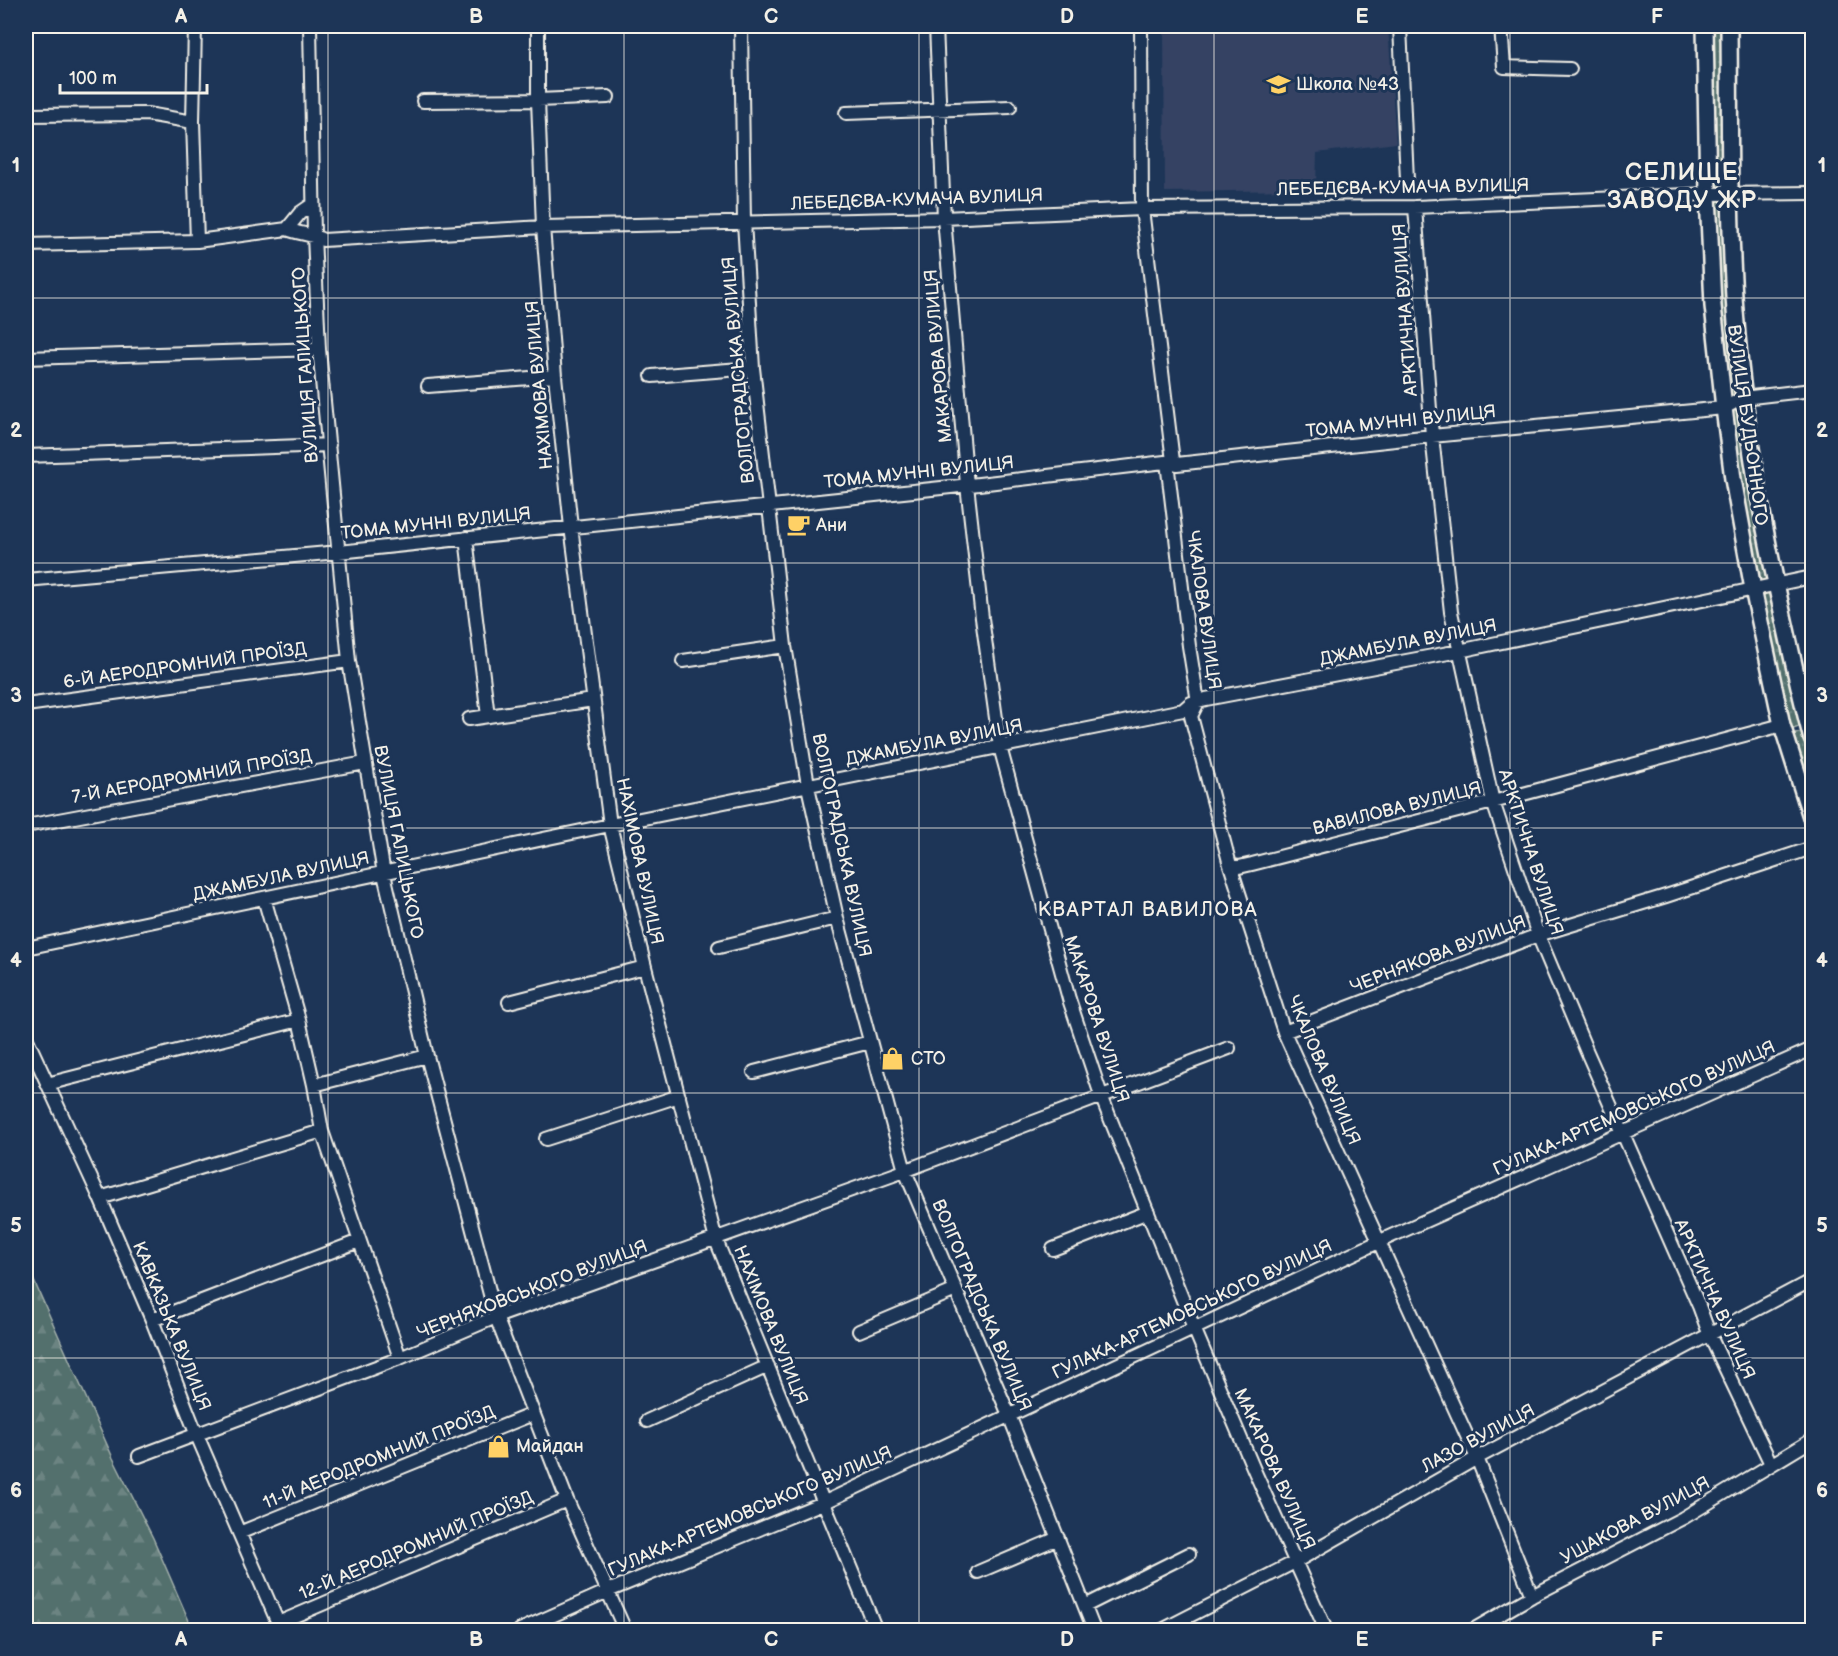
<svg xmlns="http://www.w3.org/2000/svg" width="1838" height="1656" font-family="'Balsamiq Sans',sans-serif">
  <defs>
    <pattern id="grass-dots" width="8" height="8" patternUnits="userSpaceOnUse" patternTransform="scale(1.5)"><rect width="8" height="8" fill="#526f6d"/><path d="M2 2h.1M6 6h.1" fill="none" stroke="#6c8482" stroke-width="1.8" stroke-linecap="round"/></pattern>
    <pattern id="forest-firs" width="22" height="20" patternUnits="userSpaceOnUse" patternTransform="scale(1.5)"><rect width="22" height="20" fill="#526f6d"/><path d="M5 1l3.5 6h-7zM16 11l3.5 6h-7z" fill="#6c8482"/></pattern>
  </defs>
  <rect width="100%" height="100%" fill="#1d3557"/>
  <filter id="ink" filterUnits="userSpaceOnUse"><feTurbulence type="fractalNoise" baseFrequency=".0167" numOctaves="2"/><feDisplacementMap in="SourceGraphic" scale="12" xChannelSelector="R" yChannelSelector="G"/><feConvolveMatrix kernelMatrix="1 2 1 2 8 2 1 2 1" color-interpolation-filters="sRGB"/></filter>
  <g filter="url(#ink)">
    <path fill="#344364" d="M1164,26h224l8,117 -79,10 -1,32 -12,5 -139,2z"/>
    <path fill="url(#grass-dots)" stroke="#a3b0aa" stroke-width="1.5" d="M1711,26h12l1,155 -5,5 -6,-3z
      M1716,200l8,2 13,193 -8,5 -9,-82 -6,-115z
      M1739,406l9,70 20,107 -11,2 -19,-108 -8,-67z
      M1769,590l10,52 22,84 -10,4 -32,-139z
      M1802,732l10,35v33l-20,-65z"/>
    <path fill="url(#forest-firs)" stroke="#a3b0aa" stroke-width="1.5" d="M26,1263l87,195 40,80 40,92h-167z"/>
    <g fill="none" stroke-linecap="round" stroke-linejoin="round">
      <defs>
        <path id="minor" d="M310,26l4,209 5,114 30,312 35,213 43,182 69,261 71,183 58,130
          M538,26v74l5,127 12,149 16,151 39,298 35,142 71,273 160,390
          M741,26l3,196 9,146 32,278 24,145 28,127 68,253 104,244 85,215
          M936,26l8,192 23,267 15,133 18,129 69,252 33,99 92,230 61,144 71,158
          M1141,26l1,183 31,252
          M1400,26l7,154
          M1501,26l3,41 66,2
          M423,101l115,-1 70,-3
          M846,113l164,-6
          M26,115l121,-1 46,8 2,-96
          M193,122l4,119
          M1415,207l17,229 19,176 42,190 45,133 49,117 112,254 11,30 61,128
          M287,229l13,-16 13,-9
          M26,245l171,-4 90,-12c12,5 25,5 36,11l220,-13 401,-9 198,-9 273,-2 293,-13 104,-1
          M26,358l293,-9
          M652,376l101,-8
          M428,386l127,-10
          M26,456l303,-11
          M1167,462l22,184 9,56 -7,14 39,149 54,167 193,426 55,138
          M466,538l22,178
          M26,580l313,-28 640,-68 194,-23 4,3 255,-28 292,-28 19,-10 69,-8
          M683,661l102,-15
          M26,705l323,-44
          M469,719l124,-19
          M26,826l339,-63
          M1230,865l9,2 13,-3 241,-62 289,-77
          M264,898l35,122 15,65 8,46 78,227
          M719,947l118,-29
          M26,948l584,-123 573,-115 8,-7 15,-4 253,-48 353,-74
          M509,1002l136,-35
          M1284,1032l254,-97 128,-39 146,-48
          M26,1037l74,161 52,122 44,113 85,197
          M754,1072l116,-30
          M47,1084l252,-64
          M314,1085l113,-29
          M546,1139l133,-43
          M100,1198l222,-67
          M1053,1249l95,-37
          M152,1320l207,-79
          M859,1331l97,-41
          M647,1421l121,-55
          M139,1456l261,-98 96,-41 400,-143 333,-126
          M239,1533l294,-119
          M978,1572l80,-34
          M1085,1606l104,-52
          M278,1623l289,-123
          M520,1630l88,-39 217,-89 564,-265 423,-188
          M1162,1630l133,-68 182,-104 335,-178
          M1473,1630l59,-34 151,-78 129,-78"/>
        <path id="major" d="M1705,26l3,168 5,112 11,102 9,71 20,110 29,136 30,95
          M1729,26c1,94 -1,190 6,285 8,108 27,213 51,318 8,36 16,73 26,110"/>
      </defs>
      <use href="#minor" stroke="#f4f1e8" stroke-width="16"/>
      <use href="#major" stroke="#f4f1e8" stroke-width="20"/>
      <use href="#minor" stroke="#1d3557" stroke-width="12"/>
      <use href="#major" stroke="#1d3557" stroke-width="15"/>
    </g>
  </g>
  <path fill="none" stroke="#f4f1e8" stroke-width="1.5" stroke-opacity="0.55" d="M328,26v1604M624,26v1604M919,26v1604M1214,26v1604M1510,26v1604M26,298h1786M26,563h1786M26,828h1786M26,1093h1786M26,1358h1786"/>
  <defs>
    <symbol id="school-bare" viewBox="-9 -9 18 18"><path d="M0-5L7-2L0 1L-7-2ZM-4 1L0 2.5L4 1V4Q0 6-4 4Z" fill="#ffd166" stroke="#1d3557" stroke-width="2.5" paint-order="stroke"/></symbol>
    <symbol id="cafe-bare" viewBox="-9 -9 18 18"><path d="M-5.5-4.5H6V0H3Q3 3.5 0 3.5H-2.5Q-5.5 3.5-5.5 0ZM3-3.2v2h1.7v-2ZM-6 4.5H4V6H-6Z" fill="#ffd166" stroke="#1d3557" stroke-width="2.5" paint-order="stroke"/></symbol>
    <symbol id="shop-bare" viewBox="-9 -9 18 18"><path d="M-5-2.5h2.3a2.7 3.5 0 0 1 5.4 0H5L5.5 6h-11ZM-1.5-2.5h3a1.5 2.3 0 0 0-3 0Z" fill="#ffd166" stroke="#1d3557" stroke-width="2.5" paint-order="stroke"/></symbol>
  </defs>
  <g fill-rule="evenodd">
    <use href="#school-bare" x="1262" y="68" width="33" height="33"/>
    <use href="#cafe-bare" x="782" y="508" width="33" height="33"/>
    <use href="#shop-bare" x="876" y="1042" width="33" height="33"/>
    <use href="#shop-bare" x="482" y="1430" width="33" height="33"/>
  </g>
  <g text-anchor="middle" stroke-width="6" stroke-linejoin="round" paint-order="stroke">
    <g font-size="18" fill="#f4f1e8" stroke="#1d3557" text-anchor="start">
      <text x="1296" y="90">Школа №43</text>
      <text x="816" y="531">Ани</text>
      <text x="911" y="1064">СТО</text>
      <text x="516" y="1452">Майдан</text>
    </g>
    <g font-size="18" fill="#f4f1e8" stroke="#1d3557">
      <text transform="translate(1403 187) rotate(-1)" y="6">ЛЕБЕДЄВА-КУМАЧА ВУЛИЦЯ</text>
      <text transform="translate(917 199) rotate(-2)" y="6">ЛЕБЕДЄВА-КУМАЧА ВУЛИЦЯ</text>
      <text transform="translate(1405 310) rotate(-94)" y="6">АРКТИЧНА ВУЛИЦЯ</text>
      <text transform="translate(938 356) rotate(-95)" y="6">МАКАРОВА ВУЛИЦЯ</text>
      <text transform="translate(305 365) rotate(-94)" y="6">ВУЛИЦЯ ГАЛИЦЬКОГО</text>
      <text transform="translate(738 370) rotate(-95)" y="6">ВОЛГОГРАДСЬКА ВУЛИЦЯ</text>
      <text transform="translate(539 385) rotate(-95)" y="6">НАХІМОВА ВУЛИЦЯ</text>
      <text transform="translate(1401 421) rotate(-6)" y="6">ТОМА МУННІ ВУЛИЦЯ</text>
      <text transform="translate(1748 425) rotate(82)" y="6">ВУЛИЦЯ БУДЬОННОГО</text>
      <text transform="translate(919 472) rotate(-6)" y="6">ТОМА МУННІ ВУЛИЦЯ</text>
      <text transform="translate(436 523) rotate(-6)" y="6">ТОМА МУННІ ВУЛИЦЯ</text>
      <text transform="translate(1204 610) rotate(82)" y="6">ЧКАЛОВА ВУЛИЦЯ</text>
      <text transform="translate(1408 642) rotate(-11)" y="6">ДЖАМБУЛА ВУЛИЦЯ</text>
      <text transform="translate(185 665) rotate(-8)" y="6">6-Й АЕРОДРОМНИЙ ПРОЇЗД</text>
      <text transform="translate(934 742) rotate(-11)" y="6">ДЖАМБУЛА ВУЛИЦЯ</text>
      <text transform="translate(192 776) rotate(-10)" y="6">7-Й АЕРОДРОМНИЙ ПРОЇЗД</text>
      <text transform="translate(1397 808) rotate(-14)" y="6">ВАВИЛОВА ВУЛИЦЯ</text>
      <text transform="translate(399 842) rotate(79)" y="6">ВУЛИЦЯ ГАЛИЦЬКОГО</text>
      <text transform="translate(842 845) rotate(78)" y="6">ВОЛГОГРАДСЬКА ВУЛИЦЯ</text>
      <text transform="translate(1531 852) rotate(72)" y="6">АРКТИЧНА ВУЛИЦЯ</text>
      <text transform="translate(640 861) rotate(78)" y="6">НАХІМОВА ВУЛИЦЯ</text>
      <text transform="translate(281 876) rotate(-12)" y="6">ДЖАМБУЛА ВУЛИЦЯ</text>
      <text transform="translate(1438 954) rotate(-21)" y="6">ЧЕРНЯКОВА ВУЛИЦЯ</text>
      <text transform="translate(1097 1019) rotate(72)" y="6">МАКАРОВА ВУЛИЦЯ</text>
      <text transform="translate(1324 1070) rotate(67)" y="6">ЧКАЛОВА ВУЛИЦЯ</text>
      <text transform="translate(1634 1108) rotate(-24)" y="6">ГУЛАКА-АРТЕМОВСЬКОГО ВУЛИЦЯ</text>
      <text transform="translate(532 1289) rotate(-21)" y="6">ЧЕРНЯХОВСЬКОГО ВУЛИЦЯ</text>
      <text transform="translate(1715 1299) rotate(66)" y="6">АРКТИЧНА ВУЛИЦЯ</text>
      <text transform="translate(982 1305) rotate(67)" y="6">ВОЛГОГРАДСЬКА ВУЛИЦЯ</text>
      <text transform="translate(1192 1309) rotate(-25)" y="6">ГУЛАКА-АРТЕМОВСЬКОГО ВУЛИЦЯ</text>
      <text transform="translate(771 1325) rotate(68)" y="6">НАХІМОВА ВУЛИЦЯ</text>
      <text transform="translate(172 1326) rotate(68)" y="6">КАВКАЗЬКА ВУЛИЦЯ</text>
      <text transform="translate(1478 1438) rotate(-28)" y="6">ЛАЗО ВУЛИЦЯ</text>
      <text transform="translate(379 1457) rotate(-22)" y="6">11-Й АЕРОДРОМНИЙ ПРОЇЗД</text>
      <text transform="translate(1275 1469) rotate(66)" y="6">МАКАРОВА ВУЛИЦЯ</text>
      <text transform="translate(750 1511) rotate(-23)" y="6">ГУЛАКА-АРТЕМОВСЬКОГО ВУЛИЦЯ</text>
      <text transform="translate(1635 1520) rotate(-28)" y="6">УШАКОВА ВУЛИЦЯ</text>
      <text transform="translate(416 1545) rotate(-23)" y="6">12-Й АЕРОДРОМНИЙ ПРОЇЗД</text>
    </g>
    <g font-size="20" letter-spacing="1.5" fill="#f4f1e8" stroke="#1d3557">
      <text x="1148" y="916">КВАРТАЛ ВАВИЛОВА</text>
    </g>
    <g font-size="24" font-weight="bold" letter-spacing="1.5" fill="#f4f1e8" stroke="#1d3557">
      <text x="1682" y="180">СЕЛИЩЕ<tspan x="1682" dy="28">ЗАВОДУ ЖР</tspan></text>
    </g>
  </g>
  <rect width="1838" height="1656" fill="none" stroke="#1d3557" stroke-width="66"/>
  <path d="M60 84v9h147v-9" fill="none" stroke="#f4f1e8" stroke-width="3"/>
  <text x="69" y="84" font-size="18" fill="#f4f1e8" stroke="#1d3557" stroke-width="4.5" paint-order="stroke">100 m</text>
  <rect x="33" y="33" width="1772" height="1590" fill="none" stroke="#f4f1e8" stroke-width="2"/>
  <g font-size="20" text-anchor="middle" font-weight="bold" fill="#f4f1e8">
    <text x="181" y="23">A</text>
    <text x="476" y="23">B</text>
    <text x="771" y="23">C</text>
    <text x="1067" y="23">D</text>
    <text x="1362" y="23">E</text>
    <text x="1657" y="23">F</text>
    <text x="16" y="172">1</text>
    <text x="1822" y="172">1</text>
    <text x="16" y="437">2</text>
    <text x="1822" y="437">2</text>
    <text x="16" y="702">3</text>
    <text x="1822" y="702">3</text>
    <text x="16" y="967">4</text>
    <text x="1822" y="967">4</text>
    <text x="16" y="1232">5</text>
    <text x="1822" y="1232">5</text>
    <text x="16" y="1497">6</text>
    <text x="1822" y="1497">6</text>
    <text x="181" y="1646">A</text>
    <text x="476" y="1646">B</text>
    <text x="771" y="1646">C</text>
    <text x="1067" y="1646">D</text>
    <text x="1362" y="1646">E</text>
    <text x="1657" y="1646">F</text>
  </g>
</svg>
